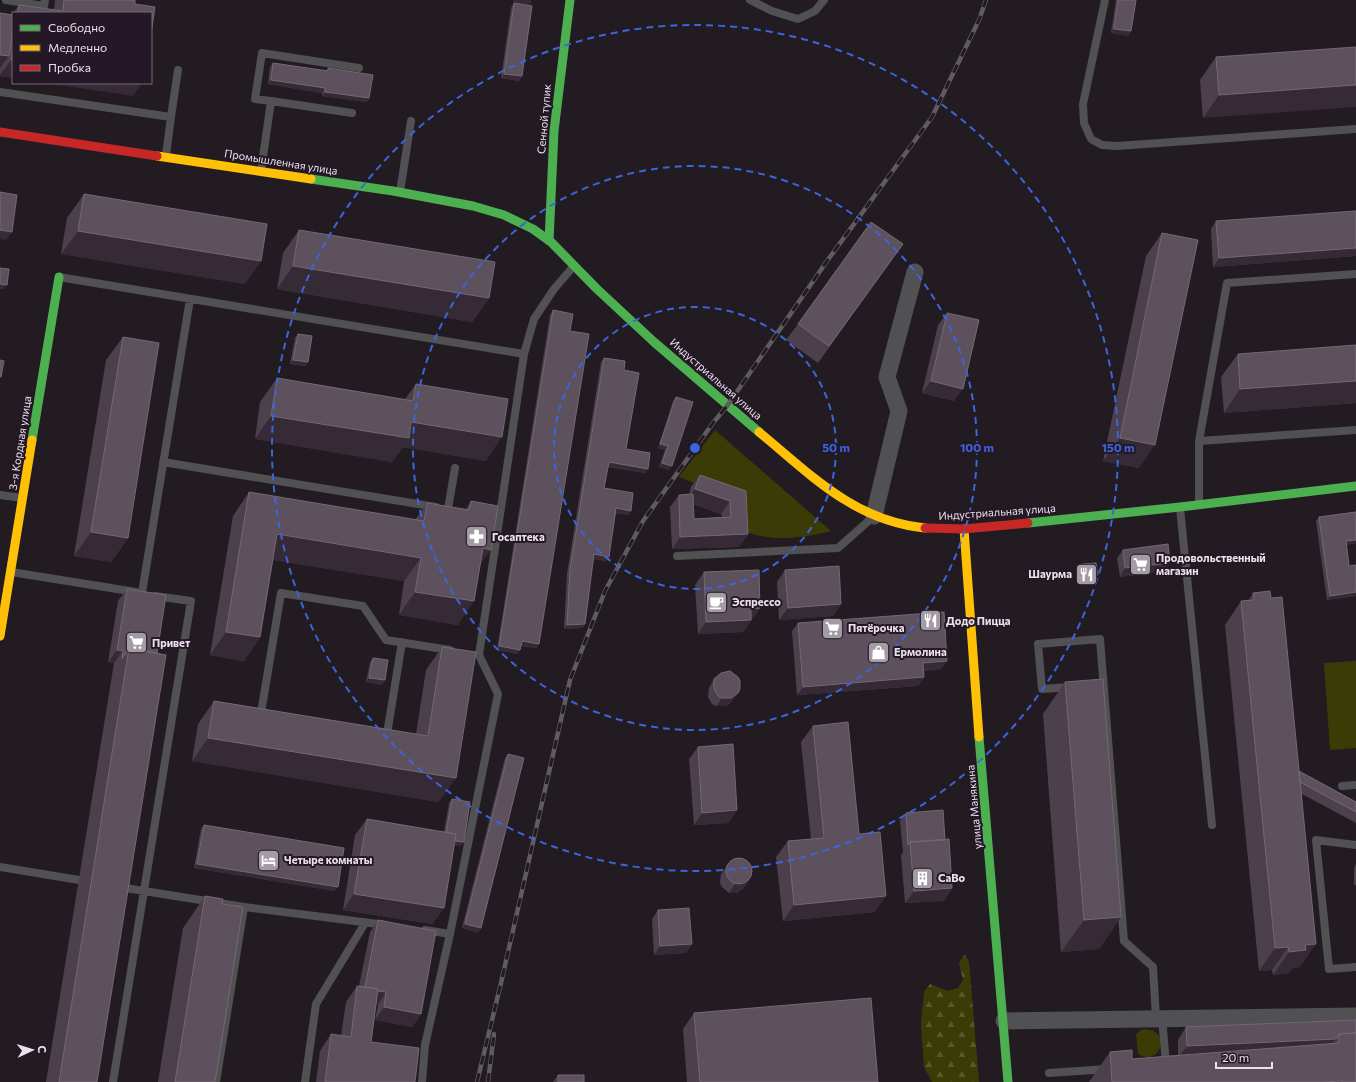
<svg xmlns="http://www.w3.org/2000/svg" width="1356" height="1082" font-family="Commissioner,sans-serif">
  <defs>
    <pattern id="forest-firs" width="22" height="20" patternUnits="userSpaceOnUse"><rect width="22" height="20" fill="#3b3c05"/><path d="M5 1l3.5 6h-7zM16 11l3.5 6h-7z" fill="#58582a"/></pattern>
  </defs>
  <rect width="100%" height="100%" fill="#221c22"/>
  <path fill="#3b3c05" d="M715,430l116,101c-29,7 -60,12 -88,-1l-4,-30 -60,-23z
    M1356,661v87l-26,2 -6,-87z
    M1146,1029c26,3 14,38 -8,25l-2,-20 5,-4z"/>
  <path fill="url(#forest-firs)" d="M965,954l4,8 10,120h-47l-8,-15 -3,-43 3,-32 6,-8 18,7 10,-3 5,-8 -4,-17z"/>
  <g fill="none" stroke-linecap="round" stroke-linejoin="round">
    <path stroke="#515052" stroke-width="8" d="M6,0l38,6 1,-6
      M750,0l22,11 26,8 17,-8 9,-11
      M1105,0l-22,104 1,19 7,16 11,6 15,1 239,-17
      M0,92l171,25 -5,38
      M271,101l81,12
      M171,117l7,-47
      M261,171l10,-70 -16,-2 7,-46 97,15
      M400,192l11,-71
      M59,277l465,77
      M1199,441l157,-11
      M163,462l273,45
      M0,495l22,3
      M1199,505v-64l28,-158 129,-9
      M1180,508l32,317
      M448,509l7,-41
      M677,556l161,-8 35,-31
      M11,572l125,20
      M142,593l48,-294
      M1071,687l-29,2 -4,-45 62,-5 24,302 29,26 3,51
      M267,714l-6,-1 20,-120 82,13 23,34 64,10
      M381,733l6,1 15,-92
      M1342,786l14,-1
      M1356,845l-40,-5 13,129 27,-2
      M0,867l79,13
      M119,887l125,20 -28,175
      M244,907l142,18
      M425,930l25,4
      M1162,1018l4,46 -3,1
      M1049,1073l59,-4
      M113,1082l78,-481 -36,-5
      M305,1082l11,-78 49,-81
      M422,1082l3,-37 25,-111 48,-240 -19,-39 45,-301 10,-35 20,-30 19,-22"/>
    <path stroke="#515052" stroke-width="17" d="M874,516l25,-105 -12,-34 28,-105
      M1004,1021l352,-5"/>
    <path stroke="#4caf50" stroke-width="9" d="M311,179l82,12 80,15 31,9 29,14 18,13 46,47 57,53 105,90
      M549,241l5,-110 16,-131
      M32,440l27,-163
      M1028,523l152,-16 176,-21
      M979,737l29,345"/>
    <path stroke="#ffc107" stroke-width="9" d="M157,156l154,23
      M759,432c51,42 95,89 166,96
      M964,529l15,208
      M0,636l32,-196"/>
    <path stroke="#c62828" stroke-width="9" d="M0,132l157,24
      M925,528l39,1 64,-6"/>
    <defs>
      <path id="rail" d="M477,1082l24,-99 69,-303 35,-89 38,-70 70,-98 14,-17 100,-145 105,-144 47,-97 7,-20
        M488,1082l6,-48"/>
    </defs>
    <use href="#rail" stroke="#5e5c5f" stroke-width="4.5"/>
    <use href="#rail" stroke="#251826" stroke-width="3" stroke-dasharray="9" stroke-linecap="butt"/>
  </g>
  <path fill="#4d404d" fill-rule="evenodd" d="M55,0h80v4l16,9h-138l6,-8 35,5z
    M1116,0h20l-5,31 -3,5 -17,-3z
    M514,3l8,73 -3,5 -18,-3 10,-70z
    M13,13v65l-13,-2v-8l12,-53z
    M1356,47l-153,71 -3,-38 16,-23z
    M273,63l53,8 2,-3 41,30 -2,4 -45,-6v-3l-54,-9 2,-17z
    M84,194l161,90 -184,-30 6,-36z
    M1356,211v45l-143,11 -2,-38 5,-8z
    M299,230l190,68 -17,24 -195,-33 6,-36z
    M1162,233l-23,235 -36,-7 43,-205z
    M903,244l-85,119 -32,-23 12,-16z
    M553,310l17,21 -31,313 -3,4 -15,-2 -1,4 -3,4 -20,-4 53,-335z
    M947,313l7,88 -32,-8 16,-68z
    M298,334l10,28 -3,4 -15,-2 5,-26z
    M123,337l5,201 -17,24 -37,-6 32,-196z
    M1356,345v58l-132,10 -3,-36 17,-23z
    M604,358l20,12 2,79 22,20 -3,4 -37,-6 -4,21 27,23 -3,4 -12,-2 -10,48 -13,-2 -10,69 -19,1 3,-55 34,-212z
    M277,378l128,21 11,-15 70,77 -83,-14 -11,15 -137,-23 5,-37z
    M676,397l-4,69 -3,4 -10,-3 6,-17 -7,-2 15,-47z
    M700,475l46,16 2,43 -9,13 -67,2 -2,-42 9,-12h10l2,-8zM693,504l28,10 1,3 -28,2z
    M249,492l166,28 12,-17 39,6 5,-8 9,64 -22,60 -59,-10 5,-34 -131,-21 -13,77 -16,24 -34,-6 23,-139z
    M1356,512v31l-10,2 3,21 7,-1v31l-29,4 -11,-79 3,-4z
    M1123,550l42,21 -45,6 -3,-19z
    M1082,564l16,11 -3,4 -14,1 -2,-11z
    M785,570l56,34 -8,12 -54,4 -2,-38z
    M704,572l56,36 -17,24 -45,2 -3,-49z
    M127,589l30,64 -60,429h-51l68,-419 -6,-1 10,-61z
    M1253,593l18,5 28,173 57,31v21l-54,-29 -2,173 -7,1 -4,5 -16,2 -1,-5 -13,1 -34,-346 16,-24h7z
    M798,623l149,38 -6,8 -18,2 1,6 -6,9 -121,9 -5,-64z
    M442,647l-3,155 -247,-41 6,-37 16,-23 202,33 10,-64z
    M373,658l12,22 -3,5 -16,-3 4,-20z
    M714,679l18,23 -7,4h-9l-4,-2 -4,-7 1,-9z
    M1065,682l56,235 -22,32 -38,3 -18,-238z
    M813,726l46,108 16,78 -92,9 -7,-64 12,-16 23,-2 -10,-97z
    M698,747l31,76 -35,2 -5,-66z
    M508,754l-27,174 -3,5 -16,-5 43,-170z
    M452,799l9,47 -7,-1 -10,63 -12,16 -89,-14 12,-75 12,-16 77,13 5,-29z
    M906,813l39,27 7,48 -8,13 -39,2 -4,-48 2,-2 -3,-32z
    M204,825l131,66 -141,-23 7,-39z
    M1356,864v21h-2v-17z
    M727,866l17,22 -7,5h-8l-7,-6 -2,-4 1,-9z
    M205,896l17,8 -7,178h-57l25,-154z
    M658,910l34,34 -6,9 -32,2 -2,-36z
    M378,920l43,94 -9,13 -37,-7 3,-15 -2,-1 -5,38 44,40h-99l4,-31 11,-17 10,2 5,-34 11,-16h2l11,-54z
    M694,1013l184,69h-191l-4,-53z
    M1356,1020v62h-267l21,-30 22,7 46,-4v-15l8,-13z
    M558,1075l26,7h-31z"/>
  <path fill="#352a35" d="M514,0h14l4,1 -2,4 -18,-3z
    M1114,29l17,2 -3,5 -17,-3z
    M0,55l9,1 -9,12z
    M11,60h2v18l-13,-2v-1z
    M504,74l18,2 -3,5 -18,-3z
    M271,80l54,8 -3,5 -54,-9z
    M46,83h96l-9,13z
    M1356,85v22l-153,11 16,-23z
    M325,92l44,6 -2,4 -45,-6z
    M0,230l12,2 -6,8 -6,-1z
    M78,231l183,30 -16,23 -184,-30z
    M1356,248v8l-143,11 6,-9z
    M293,266l196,32 -17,24 -195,-33z
    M0,284l7,1 -3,4h-4z
    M293,360l15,2 -3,4 -15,-2z
    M931,381l32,8 -9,12 -32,-8z
    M1356,381v22l-132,10 16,-24z
    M271,416l140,6 91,15 -16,24 -83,-14 -11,15 -137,-23z
    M1120,438l35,7 -16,23 -36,-7z
    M660,444l8,2 -3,4 -7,-2z
    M609,462l39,7 -3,4 -39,-7z
    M662,463l10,3 -3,4 -10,-3z
    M695,489l35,12 -9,13 -35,-13z
    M616,508l15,3 -3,4 -14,-3z
    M91,532l37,6 -17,24 -37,-6z
    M277,534l144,24 -17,23 -144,-23z
    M748,534l-9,13 -67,2 8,-12z
    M1356,540v3l-13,2 3,-4z
    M483,548l8,2 -17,23z
    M594,554l15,3 -3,4 -15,-2z
    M1170,563l-5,8 -45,6 5,-9z
    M1098,575l-3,4 -14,1 3,-4z
    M415,592l59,9 -16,24 -59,-10z
    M1356,592v4l-29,4 3,-4z
    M841,604l-8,12 -54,4 9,-12z
    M760,608l-17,24 -45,2 8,-12 45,-13z
    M585,624l-2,4 -19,1 3,-4z
    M226,632l34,5 -16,24 -34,-6z
    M522,641l17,3 -3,4 -17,-3z
    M499,646l21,4 -3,4 -20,-4z
    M117,650l6,1 -9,12 -6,-1z
    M947,661l-6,8 -24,2 6,-8z
    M924,677l-6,9 -121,9 6,-8z
    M369,678l16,2 -3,5 -16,-3z
    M738,693l-6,9 -7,4h-9l6,-8z
    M208,738l248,40 -17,24 -247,-41z
    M737,810l-8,13 -35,2 8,-12z
    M445,839l19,3 -3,4 -19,-3z
    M197,864l141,23 -3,4 -141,-23z
    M750,880l-6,8 -7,5h-8l6,-9z
    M952,888l-8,13 -39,2 9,-12z
    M354,894l90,14 -12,16 -89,-14z
    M886,896l-11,16 -92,9 11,-16z
    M1121,917l-22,32 -38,3 23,-32z
    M465,924l16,4 -3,5 -16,-5z
    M692,944l-6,9 -32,2 6,-9z
    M1316,944l-16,23 -7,1 -4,5 -16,2 16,-23 16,-7z
    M1288,947l-16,23 -13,1 16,-23z
    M365,988l21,4 -8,13 -21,-4z
    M384,1007l37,7 -9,13 -37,-7z
    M1336,1039l-9,12 -149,7 9,-12z
    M1342,1081l-1,1h-18z"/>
  <path fill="#5e515e" stroke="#746874" d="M64,0h71v4l20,3 -4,27v-21h-133l1,-8 44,6z
    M1118,0h18l-5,31 -17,-2z
    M514,3l18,3 -10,70 -18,-2z
    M0,13l13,2v15l-4,26 -9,-1z
    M13,44v16h-2z
    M1356,47v38l-137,10 -3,-38z
    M273,63l55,8v-3l45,7 -4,23 -44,-6v-4l-54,-8z
    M0,192l17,3 -5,37 -12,-2z
    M84,194l183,30 -6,37 -183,-30z
    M1356,211v37l-137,10 -3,-37z
    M871,222l32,22 -74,102 -31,-22z
    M299,230l196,32 -6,36 -196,-32z
    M1162,233l36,7 -43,205 -35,-7z
    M0,268l9,1 -2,16 -7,-1z
    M553,310l20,4 -3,17 19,3 -50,310 -17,-3 -2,9 -21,-4z
    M947,313l32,7 -16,69 -32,-8z
    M298,334l14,2 -4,26 -15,-2z
    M123,337l36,6 -31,195 -37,-6z
    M1356,345v36l-116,8 -2,-35z
    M604,358l21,3 -1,9 15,3 -13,76 24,4 -2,16 -39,-7 -5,26 29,5 -2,18 -15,-3 -7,49 -15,-3 -9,70 -18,1 3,-55z
    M0,360l4,1 -3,16h-1z
    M277,378l136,23 3,-17 92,15 -6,38 -91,-15 -2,16 -138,-22z
    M676,397l17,5 -21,64 -10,-3 6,-17 -8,-2z
    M700,475l46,16 2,43 -68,3 -1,-42 14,-1 1,25 37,-2 -1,-16 -35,-12z
    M249,492l175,29 3,-18 42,7 2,-9 27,5 -7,44 -8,-2 -9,53 -59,-9 6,-34 -144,-24 -17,103 -34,-5z
    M1356,512v28l-10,1 3,25 7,-1v27l-26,4 -11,-79z
    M1168,544l2,19 -45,5 -2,-18z
    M1096,563l2,12 -14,1 -2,-12z
    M839,566l2,38 -53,4 -3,-38z
    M759,570l1,38 -9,1v11l-45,2 -2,-50z
    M127,589l39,6 -9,58 -28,-5 -7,11 1,-8 -6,-1z
    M1270,591l1,7 11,-1 34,347 -11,1 1,5 -17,2 -1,-5 -13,1 -34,-347 13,-1 -1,-7z
    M944,612l3,49 -24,2 1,14 -121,10 -5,-64z
    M442,647l34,5 -20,126 -248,-40 6,-37 214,35z
    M129,648l37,7 -69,427h-38z
    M373,658l15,2 -3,20 -16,-2z
    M730,671l8,6 2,4v8l-2,4 -7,5h-9l-4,-2 -4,-8v-9l7,-6z
    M1103,679l18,238 -37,3 -19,-238z
    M848,722l11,112 21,-2 6,64 -92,9 -6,-64 36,-3 -11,-112z
    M733,744l4,66 -35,3 -4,-66z
    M508,754l16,4 -43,170 -16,-4z
    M1299,771l57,31v10l-56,-30z
    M452,799l18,3 -6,40 -9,-1 1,-7 -10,-2z
    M943,810l2,30 -35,2 -2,3 -2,-32z
    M367,819l89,15 -12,74 -90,-14z
    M204,825l140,23 -6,39 -141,-23z
    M949,839l3,49 -38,3 -4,-49z
    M726 871a13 13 0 1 1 26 0a13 13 0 1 1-26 0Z
    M205,896l18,3 -1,5 21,3 -28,175h-40z
    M689,908l3,36 -32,2 -2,-36z
    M378,920l58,11 -15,83 -37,-7 2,-15 -8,-1v-2l-13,-2z
    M357,986l21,3 -7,53 48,6 -4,34h-90l6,-48 20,3z
    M871,998l7,84h-178l-6,-69z
    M1356,1020v13l-17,1 -3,5 -149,7 -1,-19z
    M1356,1033v49h-14v-1l-19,1h-211l-2,-30 22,-2v9l207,-16v-9z
    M558,1075h26v7h-26z"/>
  <g fill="none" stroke="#3c64db" stroke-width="2" stroke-dasharray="7 5">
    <circle cx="695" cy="448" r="141"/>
    <circle cx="695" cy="448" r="282"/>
    <circle cx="695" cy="448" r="423"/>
  </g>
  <defs>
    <symbol id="pharmacy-square" viewBox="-11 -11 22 22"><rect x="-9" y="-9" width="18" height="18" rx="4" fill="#a49ca5" stroke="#251826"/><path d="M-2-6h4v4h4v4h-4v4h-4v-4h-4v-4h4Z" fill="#fff"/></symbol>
    <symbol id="supermarket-square" viewBox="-11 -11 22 22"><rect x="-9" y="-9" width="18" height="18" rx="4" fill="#a49ca5" stroke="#251826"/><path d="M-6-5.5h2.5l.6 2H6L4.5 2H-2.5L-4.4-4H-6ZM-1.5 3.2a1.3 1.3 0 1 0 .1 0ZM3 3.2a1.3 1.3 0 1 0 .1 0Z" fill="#fff"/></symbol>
    <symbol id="restaurant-square" viewBox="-11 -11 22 22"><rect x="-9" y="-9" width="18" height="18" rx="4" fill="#a49ca5" stroke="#251826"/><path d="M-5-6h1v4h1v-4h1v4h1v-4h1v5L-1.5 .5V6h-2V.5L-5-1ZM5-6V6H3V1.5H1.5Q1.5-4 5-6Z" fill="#fff"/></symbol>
    <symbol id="cafe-square" viewBox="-11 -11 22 22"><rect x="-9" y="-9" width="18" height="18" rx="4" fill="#a49ca5" stroke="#251826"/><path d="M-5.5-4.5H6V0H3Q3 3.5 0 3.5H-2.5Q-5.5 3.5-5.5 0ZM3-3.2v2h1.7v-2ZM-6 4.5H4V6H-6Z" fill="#fff"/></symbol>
    <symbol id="shop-square" viewBox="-11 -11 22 22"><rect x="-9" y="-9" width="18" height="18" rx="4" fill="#a49ca5" stroke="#251826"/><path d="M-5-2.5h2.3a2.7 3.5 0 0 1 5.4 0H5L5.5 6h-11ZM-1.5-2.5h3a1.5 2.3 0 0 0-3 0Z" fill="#fff"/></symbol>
    <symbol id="hotel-square" viewBox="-11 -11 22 22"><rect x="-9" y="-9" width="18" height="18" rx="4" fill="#a49ca5" stroke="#251826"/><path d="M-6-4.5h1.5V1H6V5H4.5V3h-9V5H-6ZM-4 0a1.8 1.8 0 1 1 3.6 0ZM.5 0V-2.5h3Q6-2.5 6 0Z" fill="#fff"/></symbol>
    <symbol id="building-square" viewBox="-11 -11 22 22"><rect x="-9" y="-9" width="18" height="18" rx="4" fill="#a49ca5" stroke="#251826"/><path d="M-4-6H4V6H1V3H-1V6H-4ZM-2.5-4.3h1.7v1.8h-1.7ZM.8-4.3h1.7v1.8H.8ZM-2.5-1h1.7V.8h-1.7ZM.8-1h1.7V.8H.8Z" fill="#fff"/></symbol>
  </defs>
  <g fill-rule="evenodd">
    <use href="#pharmacy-square" x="464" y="524" width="25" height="25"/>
    <use href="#supermarket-square" x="1128" y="552" width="25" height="25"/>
    <use href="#restaurant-square" x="1074" y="562" width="25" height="25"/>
    <use href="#cafe-square" x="704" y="590" width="25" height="25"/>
    <use href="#restaurant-square" x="918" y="608" width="25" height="25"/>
    <use href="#supermarket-square" x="820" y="616" width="25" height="25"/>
    <use href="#supermarket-square" x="124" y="630" width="25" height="25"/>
    <use href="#shop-square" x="866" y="640" width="25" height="25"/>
    <use href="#hotel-square" x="256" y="848" width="25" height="25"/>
    <use href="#building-square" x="910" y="866" width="25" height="25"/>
  </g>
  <g text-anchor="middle" stroke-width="4" stroke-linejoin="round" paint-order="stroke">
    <g font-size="11" fill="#eae1eb" stroke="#251826">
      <text transform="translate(544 119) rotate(-85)" y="4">Сенной тупик</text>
      <text transform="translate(281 162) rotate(9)" y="4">Промышленная улица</text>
      <text transform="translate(716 379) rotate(41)" y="4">Индустриальная улица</text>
      <text transform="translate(20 443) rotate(-81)" y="4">3-я Кордная улица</text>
      <text transform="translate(997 512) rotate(-4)" y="4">Индустриальная улица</text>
      <text transform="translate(974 807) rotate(-95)" y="4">улица Манякина</text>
    </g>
    <g font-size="11" font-weight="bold" fill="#eae1eb" stroke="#251826" text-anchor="start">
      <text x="492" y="541">Госаптека</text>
      <text x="1156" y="562">Продовольственный<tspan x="1156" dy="13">магазин</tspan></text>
      <text x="1072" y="578" text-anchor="end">Шаурма</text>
      <text x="732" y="606">Эспрессо</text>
      <text x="946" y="625">Додо Пицца</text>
      <text x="848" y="632">Пятёрочка</text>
      <text x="152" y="647">Привет</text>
      <text x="894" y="656">Ермолина</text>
      <text x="284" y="864">Четыре комнаты</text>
      <text x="938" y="882">СаВо</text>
    </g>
  </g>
  <circle cx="695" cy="448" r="6" fill="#3c64db" stroke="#251826" stroke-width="2"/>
  <g font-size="12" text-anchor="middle" font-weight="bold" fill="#3c64db" stroke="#251826" stroke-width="4" stroke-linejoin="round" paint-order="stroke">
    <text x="836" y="452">50 m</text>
    <text x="977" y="452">100 m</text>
    <text x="1118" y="452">150 m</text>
  </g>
  <rect x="12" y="12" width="140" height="72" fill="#251826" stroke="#746875"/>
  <rect x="20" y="25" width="20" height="6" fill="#4caf50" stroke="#746875"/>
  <text x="48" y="32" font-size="12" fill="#eae1eb">Свободно</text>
  <rect x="20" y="45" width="20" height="6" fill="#ffc107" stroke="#746875"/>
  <text x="48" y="52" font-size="12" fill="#eae1eb">Медленно</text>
  <rect x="20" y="65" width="20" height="6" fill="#c62828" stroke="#746875"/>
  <text x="48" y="72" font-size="12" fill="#eae1eb">Пробка</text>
  <g transform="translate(32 1050) rotate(86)" stroke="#251826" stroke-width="3" paint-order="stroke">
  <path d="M0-3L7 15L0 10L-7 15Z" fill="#eae1eb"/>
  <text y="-6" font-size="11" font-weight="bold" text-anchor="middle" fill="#eae1eb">С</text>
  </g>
  <path d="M1216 1062v6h56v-6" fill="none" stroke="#eae1eb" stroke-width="2"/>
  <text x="1222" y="1062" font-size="12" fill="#eae1eb" stroke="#251826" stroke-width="3" paint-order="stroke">20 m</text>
</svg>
